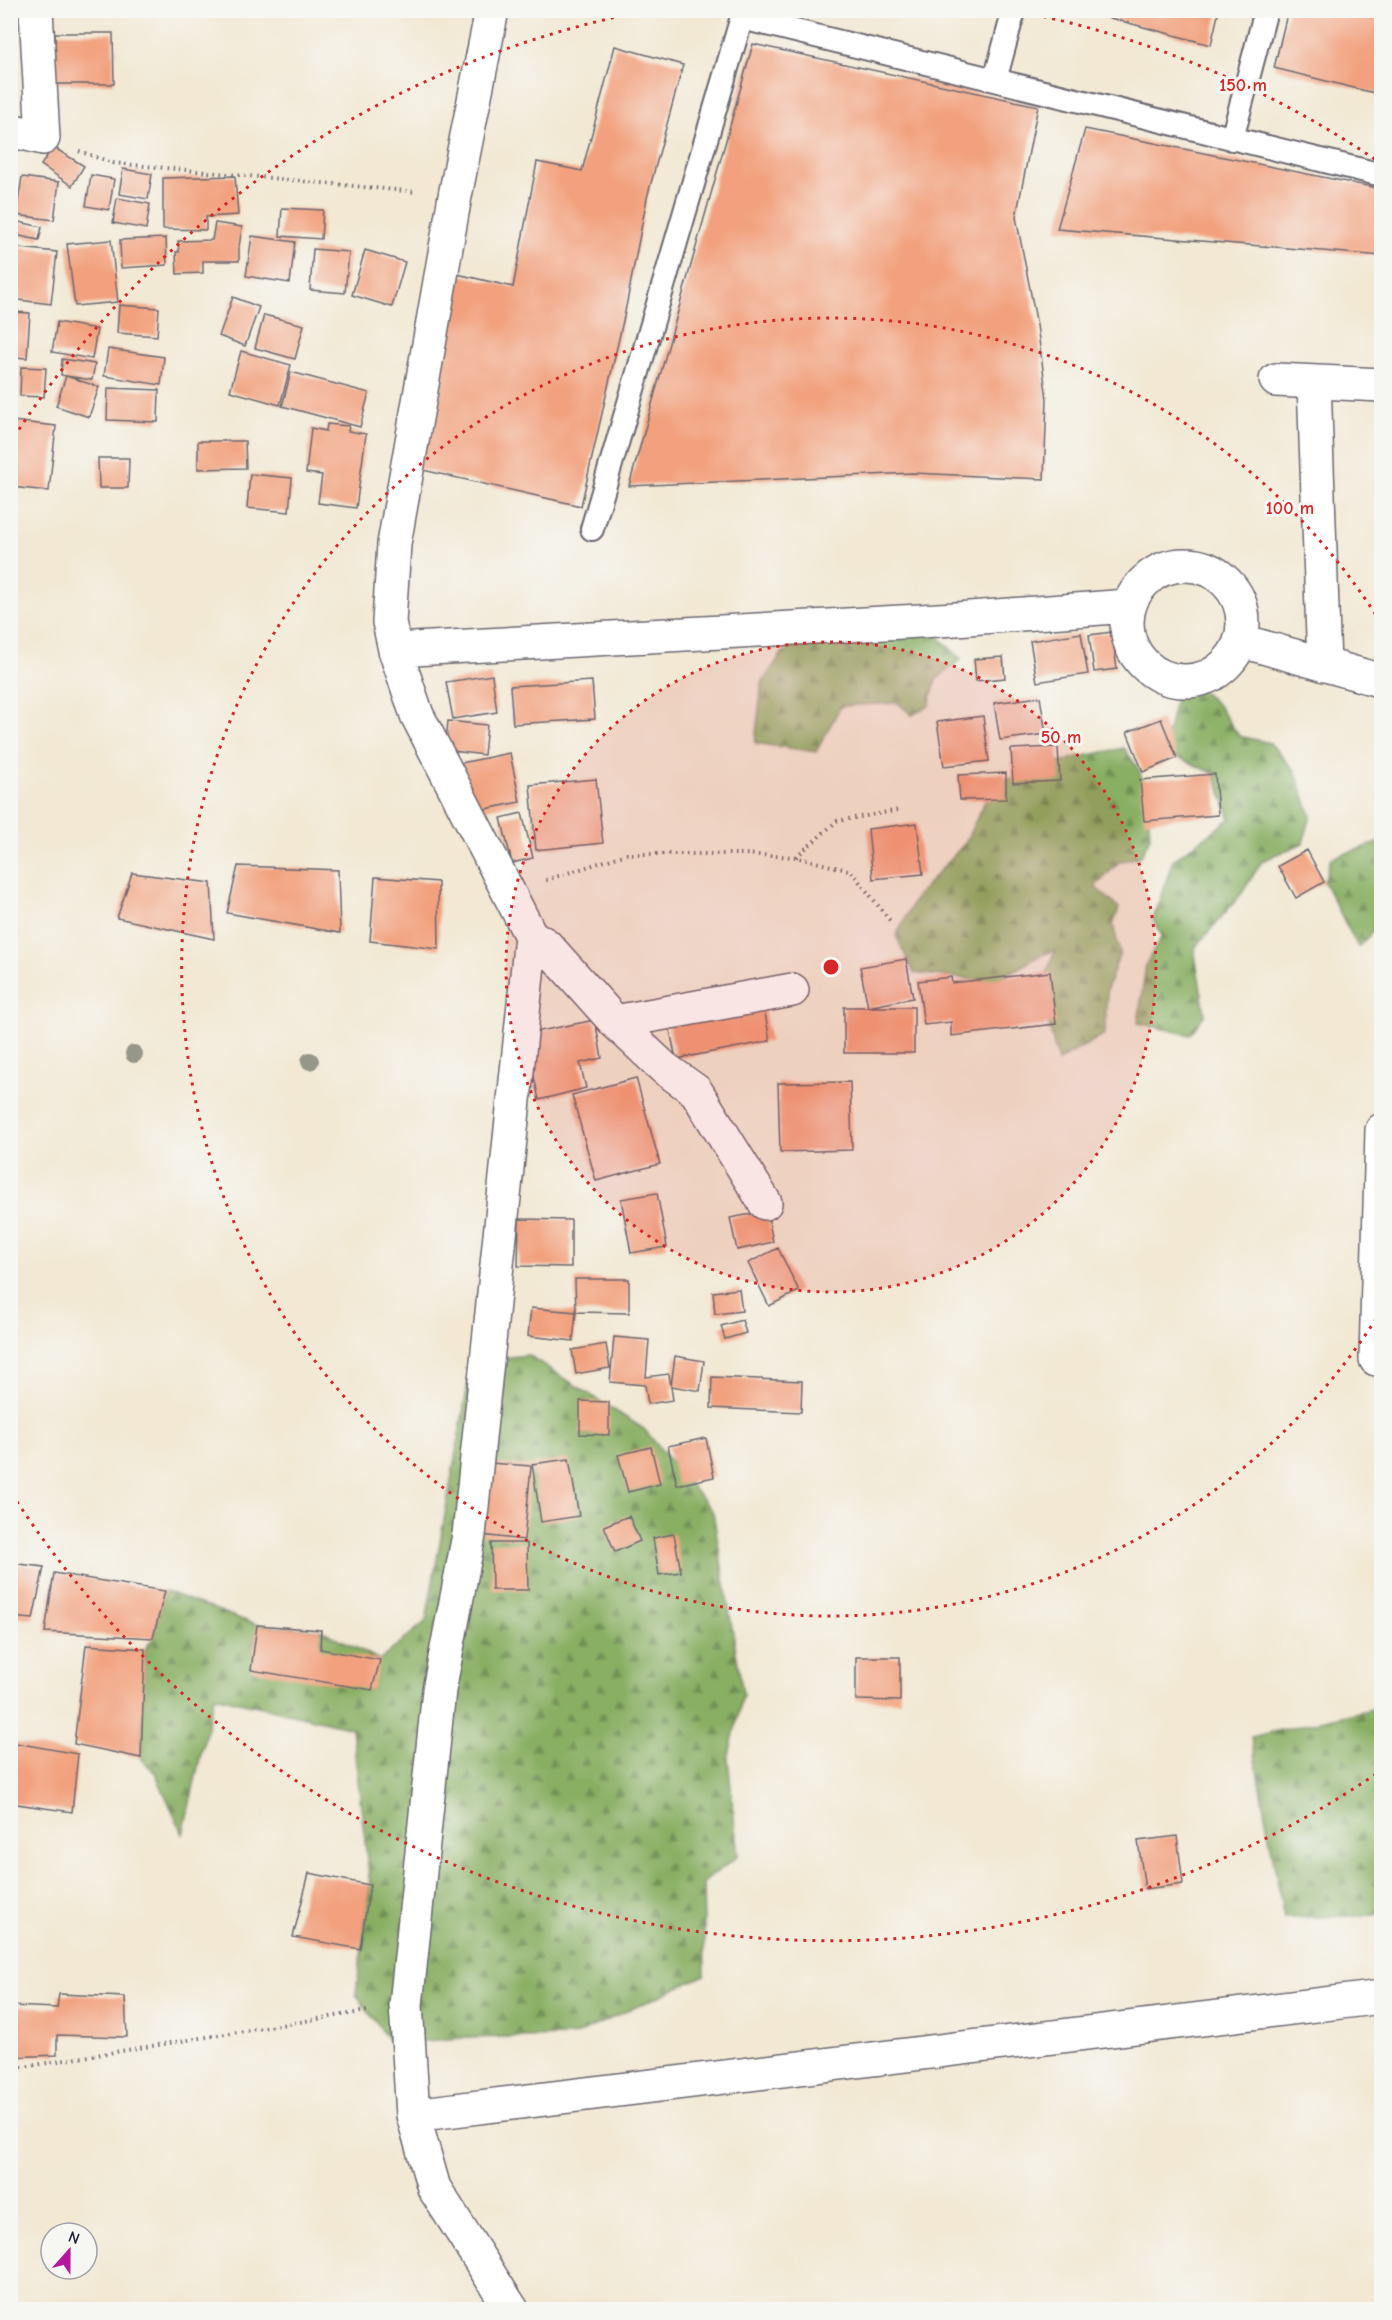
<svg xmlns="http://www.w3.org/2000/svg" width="1392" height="2320" font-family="'Comic Neue',sans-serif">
  <defs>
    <pattern id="forest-firs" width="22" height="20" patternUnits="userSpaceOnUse" patternTransform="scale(1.5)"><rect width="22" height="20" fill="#89af64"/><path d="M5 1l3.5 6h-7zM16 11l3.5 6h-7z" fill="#708e54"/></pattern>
  </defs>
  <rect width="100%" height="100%" fill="#f6f6f2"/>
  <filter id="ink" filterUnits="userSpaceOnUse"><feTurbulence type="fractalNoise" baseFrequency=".0167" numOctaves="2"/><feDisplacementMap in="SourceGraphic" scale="12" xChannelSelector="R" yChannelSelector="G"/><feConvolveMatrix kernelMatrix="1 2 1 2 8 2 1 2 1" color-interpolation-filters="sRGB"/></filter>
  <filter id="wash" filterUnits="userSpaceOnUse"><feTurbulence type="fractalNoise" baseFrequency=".008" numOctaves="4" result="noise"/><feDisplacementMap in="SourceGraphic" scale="24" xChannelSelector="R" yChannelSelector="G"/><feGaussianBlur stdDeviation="1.35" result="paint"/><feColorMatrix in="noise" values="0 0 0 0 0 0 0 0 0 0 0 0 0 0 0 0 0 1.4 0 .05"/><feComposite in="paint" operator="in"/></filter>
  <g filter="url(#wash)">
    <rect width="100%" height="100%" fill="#f2e8d3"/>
    <path fill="url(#forest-firs)" stroke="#566850" stroke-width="1.5" d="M831,620l95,5 35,34 -25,21 -7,26 -17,9 -14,-12 -57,3 -25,46 -61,-9 7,-60 20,-30z
      M1178,685l20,3 19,16 22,32 31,7 25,28 16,45 -8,27 -41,18 -20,32 -48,56 11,65 -15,21 -52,-12 8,-59 16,-28 -9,-16 20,-60 57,-41 -15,-45 -51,-23z
      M1124,748l15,22 9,30 2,37 -9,19 -22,6 -24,25 24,21 -6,17 7,28 -13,36 -2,45 -47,27 -18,-71 15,-40 -18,7 -42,25 -81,-9 -18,-37 20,-39 49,-54 28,-59 81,-26z
      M1381,842v81l-23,24 -34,-65 7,-24z
      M528,1355l116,74 69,83 30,182 -15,65 10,97 -35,27 2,92 -132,61 -112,2 -70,6 -35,-50 14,-109 -18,-157 -138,-32 -31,138 -28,-61 -14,-15 4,-109 8,-11 12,-47 92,34 64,5 59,30 46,-39 46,-259z
      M1381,1707v208l-97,3 -33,-181z"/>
    <g id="blocks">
      <path fill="#f2a07d" d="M1080,10h139l-8,35z
        M1288,10h94v85l-108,-27z
        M55,33h58l1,51h-58z
        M753,44l285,62 -22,111 21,108 10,74 -3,80 -131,-6 -284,13z
        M615,46l68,19 -36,133 -22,114 -44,194 -167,-38 43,-194 56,13 24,-125 45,9z
        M1085,129l297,60v67l-325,-27z
        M53,147l31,19 -12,20 -31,-21z
        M123,169l29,5 -4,25 -29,-5z
        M91,175l23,4 -5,31 -23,-4z
        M235,176l3,39 -32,2v13l-43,-1v-51z
        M22,177l37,5 -5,38 -38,-5z
        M117,198l33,6 -4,25 -33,-6z
        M282,208l41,2 -2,29 -41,-3z
        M10,220l32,7 -3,13 -29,-6z
        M215,223l27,4 -3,20v14h-36v12l-26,1 -1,-22h3l-1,-11 34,-1z
        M252,236l43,6 -5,41 -44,-7z
        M166,238l1,27 -46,3 -1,-28z
        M111,240l7,62 -43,4 -8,-62z
        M10,247l47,5 -6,52 -41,-5z
        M313,249l36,3 -4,41 -35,-3z
        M365,250l40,12 -13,45 -40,-12z
        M233,297l26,10 -14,39 -26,-10z
        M119,305l40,3 -2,28 -40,-3z
        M10,312l20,1 -3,45 -17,-1z
        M264,315l40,10 -9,34 -40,-11z
        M57,322l40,7 -5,30 -40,-7z
        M108,349l56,8 -3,28 -57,-9z
        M241,351l50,14 -11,40 -50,-14z
        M62,359l33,5 -3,16 -26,-4 33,11 -10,30 -33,-11 10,-30 -5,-1z
        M21,367l25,1 -2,29 -24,-1z
        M291,372l78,21 -9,34 -78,-21z
        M108,388l51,2 -1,32 -51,-2z
        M12,421l44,5 -7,65 -39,-4z
        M327,424l22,2 -1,5 18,3 -10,74 -38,-5 4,-28 -16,-2 5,-45 15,3z
        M198,441h47l1,27 -48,1z
        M98,458h31l-1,30h-29z
        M250,474l42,4 -3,34 -42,-4z
        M1112,632l5,37 -23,3 -5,-37z
        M1081,633l7,41 -51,8 -7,-41z
        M1003,657l2,21 -29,3 -2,-22z
        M492,675l5,37 -44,7 -7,-37z
        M592,681l3,38 -82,5 -3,-38z
        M1040,697l6,37 -46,6 -6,-37z
        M983,716l6,45 -45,5 -7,-44z
        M1161,719l16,39 -34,14 -16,-40z
        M448,721l39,4 -3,30 -39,-5z
        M1058,747l2,34 -47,2 -2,-34z
        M510,753l10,49 -49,10 -10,-49z
        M1006,773v26l-46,1 -2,-25z
        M1215,774l3,41 -74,6 -4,-41z
        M596,779l7,64 -67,7 -6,-65z
        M522,813l11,45 -21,5 -11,-45z
        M917,823l6,51 -50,5 -5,-50z
        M1307,850l17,32 -28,16 -18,-32z
        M238,866l100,4 2,63 -113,-20z
        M132,873l79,10 3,56 -97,-21z
        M375,877l63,5 1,67 -69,-8z
        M906,959l7,39 -45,9 -8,-40z
        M1050,972l6,52 -105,12v-14l-27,3 -6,-44 33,-4 1,6z
        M763,1002l7,39 -94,18 -8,-38z
        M844,1007h70v46h-70z
        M595,1020l7,38 -22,5 6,25 -47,12 -14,-66z
        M636,1078l24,86 -64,17 -24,-86z
        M850,1082l2,68 -72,2 -2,-69z
        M657,1193l10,54 -36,6 -10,-54z
        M767,1211l6,31 -36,8 -7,-32z
        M519,1219l52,1v47l-53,-1z
        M778,1248l21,43 -30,15 -21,-43z
        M575,1279h54v34l-53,-1z
        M739,1289l3,22 -27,3 -2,-22z
        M531,1308l45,4 -3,29 -45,-5z
        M742,1320l4,13 -21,6 -4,-13z
        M614,1337l35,3 -3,37 23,-3 4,26 -25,4 -3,-19 -35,-3z
        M606,1344l4,24 -34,6 -4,-24z
        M675,1356l29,5 -4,30 -29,-5z
        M712,1377l90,4 -1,31 -90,-4z
        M580,1401l29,1v33l-29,-1z
        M706,1438l8,39 -37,8 -9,-39z
        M651,1447l9,37 -32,8 -10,-37z
        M569,1459l10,57 -38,6 -9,-58z
        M489,1463l42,3 -7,74 -42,-5z
        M629,1516l11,25 -25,11 -11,-26z
        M674,1534l7,38 -22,3 -6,-37z
        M491,1543h36l1,47h-36z
        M10,1563l34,4 -11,52 -23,-2z
        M54,1573l111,18 -12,47 -108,-6z
        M257,1625l64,5 -1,19 60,11 -8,30 -121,-20z
        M86,1645l59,4 -4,109 -67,-14z
        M856,1657h44v44l-44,-1z
        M10,1742l68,12 -6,58 -62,-9z
        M1177,1836l6,48 -38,5 -7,-48z
        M309,1873l61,12 -10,64 -67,-12z
        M59,1994l66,3 2,40 -70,-2v20l-47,2v-51l47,2z"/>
    </g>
  </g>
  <g filter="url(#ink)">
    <use href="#blocks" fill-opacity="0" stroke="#6b6770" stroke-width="1.5"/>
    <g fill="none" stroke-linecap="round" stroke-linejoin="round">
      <defs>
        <path id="service" d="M742,18l640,157
          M995,80l19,-70
          M1232,139l34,-129
          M592,529l152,-519"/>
        <path id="minor" d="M492,10l-37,186 -61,348 -5,78 6,28 22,65 114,221 -62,599 -30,155 -33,315 7,110 21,73 78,122
          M10,130l33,8 -7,-128
          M1276,380l106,5
          M1314,382l10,283
          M1127 623a58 58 0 1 1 116 0a58 58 0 1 1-116 0Z
          M1242,641l140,40
          M395,650l561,-31 172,-13
          M531,936l15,9 69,77 49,46 32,23 69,112
          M615,1022l177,-32
          M1376,1359l6,-229
          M413,2115l969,-118"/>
      </defs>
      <use href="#service" stroke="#6b6770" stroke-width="26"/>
      <use href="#minor" stroke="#6b6770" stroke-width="36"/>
      <path stroke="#6b6770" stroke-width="4" stroke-dasharray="1.5 4.5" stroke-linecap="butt" d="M79,151l34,12 303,29
        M796,857l41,-36 63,-11
        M546,880l81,-26h114l54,3 56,14 40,51
        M10,2069l357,-58"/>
      <use href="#service" stroke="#fff" stroke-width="22"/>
      <use href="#minor" stroke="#fff" stroke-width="33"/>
    </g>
    <g fill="#969789">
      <circle cx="134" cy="1054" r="9"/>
      <circle cx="310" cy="1061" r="9"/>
    </g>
  </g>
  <circle cx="831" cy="967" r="325" fill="#d62828" fill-opacity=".12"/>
  <g fill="none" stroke="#d62828" stroke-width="3" stroke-dasharray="3 6">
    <circle cx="831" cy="967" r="325"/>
    <path d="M1381 1311A649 649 0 1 1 1381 623"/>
    <path d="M1376 1774A974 974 0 0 1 14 1497M14 437A974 974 0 0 1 645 11M1017 11A974 974 0 0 1 1376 160"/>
  </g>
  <circle cx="831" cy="967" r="9" fill="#d62828" stroke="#f6f6f2" stroke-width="3"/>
  <g font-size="18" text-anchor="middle" font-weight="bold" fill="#d62828" stroke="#f6f6f2" stroke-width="6" stroke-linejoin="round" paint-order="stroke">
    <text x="1243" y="91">150 m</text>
    <text x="1290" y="514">100 m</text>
    <text x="1061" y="743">50 m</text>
  </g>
  <rect width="1392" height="2320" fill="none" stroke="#f6f6f2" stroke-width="36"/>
  <g transform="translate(69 2251) rotate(21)"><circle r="28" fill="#f6f6f2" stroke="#a1a1a9" stroke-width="1.5"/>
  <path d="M0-4.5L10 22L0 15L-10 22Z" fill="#b5179e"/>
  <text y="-9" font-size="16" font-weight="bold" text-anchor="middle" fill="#22223b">N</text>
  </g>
</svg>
